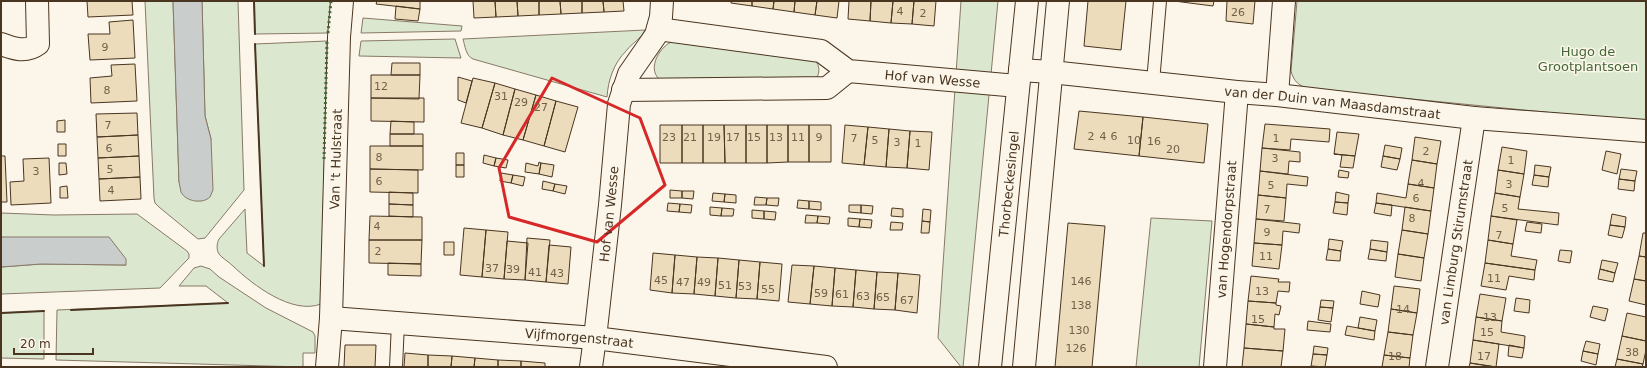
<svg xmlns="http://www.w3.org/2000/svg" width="1647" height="368" font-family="'DejaVu Sans',sans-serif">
  <rect width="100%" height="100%" fill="#fbf6e9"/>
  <path fill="#dce7d0" stroke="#887966" d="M145,1h28l6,181 23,19 9,-62 -6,-23 -3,-115h36l6,189 -39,48 -7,1 -39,-32 -4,-4 -1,-5z
    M254,1h77l-3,32 -73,1z
    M961,1h37l-35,366h-2l-23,-29z
    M1297,1h349v121l-336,-33c-11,-3 -16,-7 -19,-18z
    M363,18l99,8 -1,5 -100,2z
    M645,30c-4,9 -13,13 -19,21 -12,12 -18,29 -19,46l-134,-38c-7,-3 -8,-13 -10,-20z
    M455,39l6,19 -102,-2 2,-15z
    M327,41l-6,263c-29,11 -68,-19 -88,-38 -4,-4 -11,-8 -14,-12 -3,-5 -2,-11 0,-15l26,-30 2,44 17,13 -9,-222z
    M674,41l141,19c5,6 5,13 1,19l-17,-1 -140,1c-12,-11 1,-34 15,-38z
    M1,213l53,2 83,-1 50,37 2,3v4l-29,30 -159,6v-27l40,-3 85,1 -125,-28z
    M1151,218l61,3 -13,146h-63z
    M201,266l9,3 9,8 47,31 47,24 2,4v17h-12v14l-247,-7 1,-50 171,-7 -22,-17h-27l15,-18z
    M44,311v48l-43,-1v-45z"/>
  <path fill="#c9cecd" stroke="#887966" d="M173,1h29l3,115 6,23 2,51 -3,7c-7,7 -24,5 -29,-5 -1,-3 -1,-7 -2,-10z
    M1,237h108l17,22v6l-85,-1 -40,3z"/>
  <path fill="#ecdcbc" stroke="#4a3520" d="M87,1h45l1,14 -45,2z
    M377,1h43v8l-44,-5z
    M473,1h22l1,16 -22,1z
    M495,1h22l1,15 -22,1z
    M517,1h22v14l-21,1z
    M539,1h21l1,13 -22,1z
    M560,1h22v12l-21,1z
    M582,1h21l1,11 -22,1z
    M603,1h20l1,10 -20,1z
    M731,1h21v5l-21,-3z
    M752,1h22l-1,8 -21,-3z
    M774,1h21l-1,11 -21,-3z
    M795,1h22l-2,14 -21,-3z
    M817,1h22l-2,17 -22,-3z
    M849,1h22l-1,20 -22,-2z
    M871,1h22l-2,22 -21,-2z
    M893,1h21l-2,23 -21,-1z
    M914,1h22l-2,25 -22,-2z
    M1088,1h38l-5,49 -37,-4z
    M1174,1h40l-1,5z
    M1227,1h28l-2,23 -27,-3z
    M396,6l24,3 -2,12 -23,-2z
    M133,20l2,38 -45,2 -2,-26h22l-1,-12z
    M392,63h28v12h-29z
    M135,64l2,37 -46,2 -1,-25 22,-2 -1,-11z
    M371,75h49l-1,24 -48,-1z
    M458,77l14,4 -6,22 -8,-3z
    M473,78l22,5 -13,45 -21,-5z
    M495,83l20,6 -12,46 -21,-7z
    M515,89l21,6 -13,45 -20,-5z
    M536,95l20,6 -12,45 -21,-6z
    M371,98h53v24l-53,-1z
    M556,101l22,6 -13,45 -21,-6z
    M1079,111l64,6 -4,39 -65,-7z
    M137,113l1,22 -41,2 -1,-23z
    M1143,117l65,7 -4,39 -65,-7z
    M65,120v12h-8v-11z
    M391,121l23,1v12h-24z
    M1265,124l65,5 -1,13 -38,-3 -1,11 -28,-2z
    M660,125h22v38h-22z
    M682,125h21v38h-21z
    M703,125h21l1,38h-22z
    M724,125h22v38h-21z
    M746,125h21v38h-21z
    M767,125h21v37l-21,1z
    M788,125h21v37h-21z
    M809,125h22v37h-22z
    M845,125l23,2 -4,38 -22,-2z
    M868,127l21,2 -3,38 -22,-2z
    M889,129l21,2 -3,37 -21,-1z
    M910,131l22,1 -3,38 -22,-2z
    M1337,132l22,2 -4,22 -21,-2z
    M390,134h33v12h-33z
    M138,135l1,21 -41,2 -1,-21z
    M1415,137l26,4 -4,23 -25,-4z
    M58,144h8v12h-8z
    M1385,145l17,3 -2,11 -17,-3z
    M370,146h53v24l-53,-1z
    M1502,147l25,4 -3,23 -26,-4z
    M1262,148l38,4v10l-11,-1 -1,13 -28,-3z
    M1606,151l15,3 -4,20 -15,-4z
    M456,153h8v12h-8z
    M1334,154l21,2 -2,12 -13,-1 2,-12z
    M484,155l12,3 -2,8 -11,-3z
    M1,156h4l2,46h-6z
    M139,156l1,21 -41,2 -1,-21z
    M1383,156l17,3 -3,11 -16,-3z
    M49,158l2,45 -40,2 -1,-23 14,-1 -1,-22z
    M496,158l12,2 -2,8 -12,-2z
    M1412,160l25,4 -3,24 -26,-4z
    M539,162l2,1 -2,11 -14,-2 1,-9 12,3z
    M59,163h7l1,11 -8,1z
    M541,163l13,2 -2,12 -13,-3z
    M456,165h8v12h-8z
    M1535,165l16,2 -2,10 -15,-2z
    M370,169l48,1v23l-48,-1z
    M1621,169l16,2 -2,10 -16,-2z
    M1339,170l10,2 -1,6 -10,-1z
    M1498,170l26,4 -4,23 -25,-4z
    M1260,171l48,6 -1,9 -20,-2 -1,14 -28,-3z
    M501,173l12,2 -2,8 -11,-2z
    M513,175l12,2 -2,9 -12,-3z
    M1534,175l15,2 -1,10 -16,-2z
    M140,177l1,22 -41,2 -1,-22z
    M1619,179l16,2 -1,10 -16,-2z
    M543,181l12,3 -2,7 -11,-2z
    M555,184l12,2 -2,8 -12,-3z
    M1408,184l26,4 -3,23 -55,-8 1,-10 29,5z
    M67,186l1,12h-8v-11z
    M670,190l12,1v7h-12z
    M682,191h12l-1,8 -11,-1z
    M389,192l24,1v12l-24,-1z
    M1336,192l13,3 -1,8 -13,-1z
    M713,193l12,1 -1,8 -12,-1z
    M1495,193l25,4 -2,12 41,4 -1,12 -67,-9z
    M725,194l11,1v8l-12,-1z
    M1258,195l28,3 -2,23 -28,-2z
    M755,197l12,1 -1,7h-12z
    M767,198h12l-1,8 -12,-1z
    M798,200l11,1v8l-12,-1z
    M809,201l12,1v8l-12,-1z
    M1335,202l13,1 -1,12 -14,-2z
    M668,203l12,1 -1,8 -12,-1z
    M1376,203l16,2 -1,11 -17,-3z
    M389,204l24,1v12l-24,-1z
    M680,204l12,1 -1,8 -12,-1z
    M849,205h12v8l-12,-1z
    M861,205l12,1 -1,8 -11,-1z
    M710,207l12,1 -1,8 -11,-1z
    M1405,207l26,4 -3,23 -26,-4z
    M722,208l12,1 -1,7h-12z
    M892,208l11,1v8l-12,-1z
    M923,209l8,1 -1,12 -8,-1z
    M752,210l12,1v8l-12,-1z
    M764,211l12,1 -1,8 -11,-1z
    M1612,214l14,3 -1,10 -15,-2z
    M806,215l12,1 -1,7h-12z
    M370,216l52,1v23h-53z
    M818,216l12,1 -1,7 -12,-1z
    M1491,216l26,4 -4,24 -25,-4z
    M848,218l12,1 -1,8 -11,-1z
    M860,219l12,1 -1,8 -12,-1z
    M1256,219l44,5 -1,9 -16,-2 -1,14 -28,-2z
    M922,221l8,1 -1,11h-8z
    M891,222l12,1 -1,7h-12z
    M1527,222l15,2 -1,9 -16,-2z
    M1068,223l37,3 -13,141h-37z
    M1610,225l15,2 -3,11 -14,-3z
    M464,228l22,2 -4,47 -22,-2z
    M486,230l22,2 -4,47 -22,-2z
    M1402,230l26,4 -4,24 -26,-4z
    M1643,233h3v24l-7,-1z
    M527,238l23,2 -4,42 -21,-2z
    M1329,239l14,2 -2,10 -13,-2z
    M369,240h53l-1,24 -52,-1z
    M1371,240l17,2 -1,10 -17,-3z
    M1488,240l25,4 -2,12 26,4 -2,10 -50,-7z
    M507,241l21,2 -3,37 -21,-1z
    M444,242h10v13h-10z
    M1254,243l28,2 -3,24 -27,-3z
    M549,245l22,2 -3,37 -22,-2z
    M1328,249l13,2 -1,10 -14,-1z
    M1370,249l17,3 -1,9 -18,-2z
    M1560,250l12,1 -2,12 -12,-2z
    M653,253l22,2 -3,38 -22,-3z
    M1398,254l26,4 -3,23 -26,-4z
    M675,255l22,2 -3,37 -22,-1z
    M1639,256l7,1v24l-12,-2z
    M697,257l21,1 -3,38 -21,-2z
    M718,258l21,2 -3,38 -21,-2z
    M739,260l21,2 -3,37 -21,-1z
    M1602,260l16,3 -3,10 -15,-4z
    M760,262l22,2 -3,37 -22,-2z
    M388,263l33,1v12l-33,-1z
    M1485,263l50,7 -1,10 -25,-4 -3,14 -25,-4z
    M792,265l22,1 -4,38 -22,-2z
    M814,266l21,2 -3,38 -22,-2z
    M835,268l21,2 -3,37 -21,-1z
    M1600,269l15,4 -2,9 -15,-3z
    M856,270l21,2 -3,37 -21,-2z
    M877,272l21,1 -3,37 -21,-1z
    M898,273l22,2 -3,38 -22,-3z
    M1251,276l28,3 -1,3h12l-1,10 -11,-1 -2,12 -28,-2z
    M1634,279l12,2v24l-17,-4z
    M1394,286l26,3 -3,24 -26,-4z
    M1362,291l18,4 -2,12 -18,-3z
    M1480,294l26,4 -4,23 -26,-4z
    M1516,298l14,2 -1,13 -15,-2z
    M1321,300l13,1 -1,7 -13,-1z
    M1248,301l28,2v2l5,1 -2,9 -4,-1 -1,13 -28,-3z
    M1593,306l15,3 -3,12 -15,-4z
    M1320,307l13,1 -2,14 -13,-2z
    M1391,309l26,4 -4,22 -25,-3z
    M1627,313l19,4v24l-24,-5z
    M1360,317l17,3 -2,11 -17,-3z
    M1476,317l26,4 -1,11 24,4 -1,12 -51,-8z
    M1308,321l23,3 -1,8 -23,-2z
    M1246,324l28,3v2h11l-2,22 -39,-3z
    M1347,326l28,5 -1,9 -29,-5z
    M1388,332l25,3 -3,23 -26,-3z
    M1622,336l24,5v9l-3,14 -26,-5z
    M1473,340l26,4 -3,23 -26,-4z
    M1586,341l14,3 -2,10 -15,-3z
    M345,345h31l-1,22h-31z
    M1509,345l15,3 -2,10 -14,-2z
    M1314,346l14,2 -1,7 -14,-1z
    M1244,348l39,3 -2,16h-39z
    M1583,351l15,3 -2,11 -15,-4z
    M405,353l23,2v12h-24z
    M1313,354l14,1 -2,12 -14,-1z
    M428,355l24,1 -1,11h-23z
    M1384,355l26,3 -1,9h-27z
    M452,356l23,2 -1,9h-23z
    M475,358l23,2v7h-24z
    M1617,359l26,5 -1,3h-27z
    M498,360l23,1v6h-23z
    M521,361l24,2v4h-24z
    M1470,363l26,4h-27z"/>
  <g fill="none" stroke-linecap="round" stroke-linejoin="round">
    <defs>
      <path id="lane" d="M1153,82l7,-81
        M396,367l2,-44"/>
      <g id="street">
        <path id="s1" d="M658,29l163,22 27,20 170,15"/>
        <path d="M1,44c13,5 25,9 37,0l-1,-43"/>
        <path id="s2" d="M1020,70l31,2 186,20 40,3 197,23 172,13"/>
        <path d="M623,90l204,-2 21,-17"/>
        <path d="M1277,95l7,-94"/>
        <path id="s3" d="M331,318l264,20 231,29"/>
        <path id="s4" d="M327,367l4,-49 8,-281 3,-36"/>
        <path id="s5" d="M591,367l4,-29 15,-133 9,-101 10,-30 27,-39 5,-18 1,-16"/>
        <path id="s6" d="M990,367l37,-366"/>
        <path d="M1024,367l34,-366"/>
        <path id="s7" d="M1215,367l22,-275"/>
        <path id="s8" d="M1437,367l37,-249"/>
      </g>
    </defs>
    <use href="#lane" stroke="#4a3520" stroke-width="14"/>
    <use href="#street" stroke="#4a3520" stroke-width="24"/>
    <use href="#lane" stroke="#fbf6e9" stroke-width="12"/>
    <use href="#street" stroke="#fbf6e9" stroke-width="22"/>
    <path stroke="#436837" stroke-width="3" stroke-dasharray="2 3" stroke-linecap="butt" d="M328,33l3,-32
      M324,159l3,-118"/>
    <path stroke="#4a3520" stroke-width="2" d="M254,1l1,33
      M255,44l9,222
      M71,310l157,-7
      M1,313l43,-2"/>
  </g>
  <path fill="none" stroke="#d62828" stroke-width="3" stroke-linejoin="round" d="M552,78l88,40 25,67 -68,57 -88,-25 -10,-49z"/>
  <g text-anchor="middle" stroke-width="3" stroke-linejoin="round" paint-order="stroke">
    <g font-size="11" fill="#725f47">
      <text x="900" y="15">4</text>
      <text x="1238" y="16">26</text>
      <text x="923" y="17">2</text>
      <text x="105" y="51">9</text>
      <text x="381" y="90">12</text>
      <text x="107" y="94">8</text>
      <text x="501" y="100">31</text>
      <text x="521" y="106">29</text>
      <text x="541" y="111">27</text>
      <text x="108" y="129">7</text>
      <text x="1091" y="140">2</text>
      <text x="1103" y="140">4</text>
      <text x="1114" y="140">6</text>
      <text x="669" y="141">23</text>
      <text x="690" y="141">21</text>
      <text x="714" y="141">19</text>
      <text x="733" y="141">17</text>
      <text x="754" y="141">15</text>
      <text x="776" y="141">13</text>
      <text x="798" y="141">11</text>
      <text x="819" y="141">9</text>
      <text x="854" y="142">7</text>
      <text x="1276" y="142">1</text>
      <text x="875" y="144">5</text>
      <text x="1134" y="144">10</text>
      <text x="1154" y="145">16</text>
      <text x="897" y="146">3</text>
      <text x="918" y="147">1</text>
      <text x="109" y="152">6</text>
      <text x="1173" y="153">20</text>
      <text x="1426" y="155">2</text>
      <text x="379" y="161">8</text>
      <text x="1275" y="162">3</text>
      <text x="1511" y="164">1</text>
      <text x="110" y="173">5</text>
      <text x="36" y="175">3</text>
      <text x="379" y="185">6</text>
      <text x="1421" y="187">4</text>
      <text x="1509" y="188">3</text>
      <text x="1271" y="189">5</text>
      <text x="111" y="194">4</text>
      <text x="1416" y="202">6</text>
      <text x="1505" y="212">5</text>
      <text x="1267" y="213">7</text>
      <text x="1412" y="222">8</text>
      <text x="377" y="230">4</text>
      <text x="1267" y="236">9</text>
      <text x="1499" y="239">7</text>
      <text x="378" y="255">2</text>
      <text x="1266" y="260">11</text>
      <text x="492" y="272">37</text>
      <text x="513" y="273">39</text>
      <text x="535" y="276">41</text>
      <text x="557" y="277">43</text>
      <text x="1494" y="282">11</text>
      <text x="661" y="284">45</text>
      <text x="1081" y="285">146</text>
      <text x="683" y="286">47</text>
      <text x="704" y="286">49</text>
      <text x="725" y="289">51</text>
      <text x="745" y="290">53</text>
      <text x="768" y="293">55</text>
      <text x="1262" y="295">13</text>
      <text x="821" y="297">59</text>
      <text x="842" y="298">61</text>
      <text x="863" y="300">63</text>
      <text x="883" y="301">65</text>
      <text x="907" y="304">67</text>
      <text x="1081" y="309">138</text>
      <text x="1403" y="313">14</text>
      <text x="1490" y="321">13</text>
      <text x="1258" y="323">15</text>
      <text x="1079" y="334">130</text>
      <text x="1487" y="336">15</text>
      <text x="1076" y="352">126</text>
      <text x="1632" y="356">38</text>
      <text x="1395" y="360">18</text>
      <text x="1484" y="360">17</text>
    </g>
    <g font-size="13" fill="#436837" stroke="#fbf6e9">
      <text x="1588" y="56">Hugo de<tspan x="1588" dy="15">Grootplantsoen</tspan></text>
    </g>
    <g font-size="13" fill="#4a3520" stroke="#fbf6e9">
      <text dy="5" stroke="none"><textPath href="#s1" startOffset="283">Hof van Wesse</textPath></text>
      <text dy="5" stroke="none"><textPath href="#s2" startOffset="314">van der Duin van Maasdamstraat</textPath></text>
      <text dy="5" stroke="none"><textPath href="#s4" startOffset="208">Van 't Hulstraat</textPath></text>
      <text dy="5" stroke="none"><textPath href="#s6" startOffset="184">Thorbeckesingel</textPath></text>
      <text dy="5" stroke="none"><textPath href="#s5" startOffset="154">Hof van Wesse</textPath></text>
      <text dy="5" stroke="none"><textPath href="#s7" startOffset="138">van Hogendorpstraat</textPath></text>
      <text dy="5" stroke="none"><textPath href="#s8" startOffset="126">van Limburg Stirumstraat</textPath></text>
      <text dy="5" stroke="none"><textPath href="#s3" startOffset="249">Vijfmorgenstraat</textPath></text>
    </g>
  </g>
  <rect width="1647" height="368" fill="none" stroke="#4a3520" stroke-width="4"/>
  <path d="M14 348v6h79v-6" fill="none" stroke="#4a3520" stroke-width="2"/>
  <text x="20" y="348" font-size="12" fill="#4a3520" stroke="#fbf6e9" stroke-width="3" paint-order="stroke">20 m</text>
</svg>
